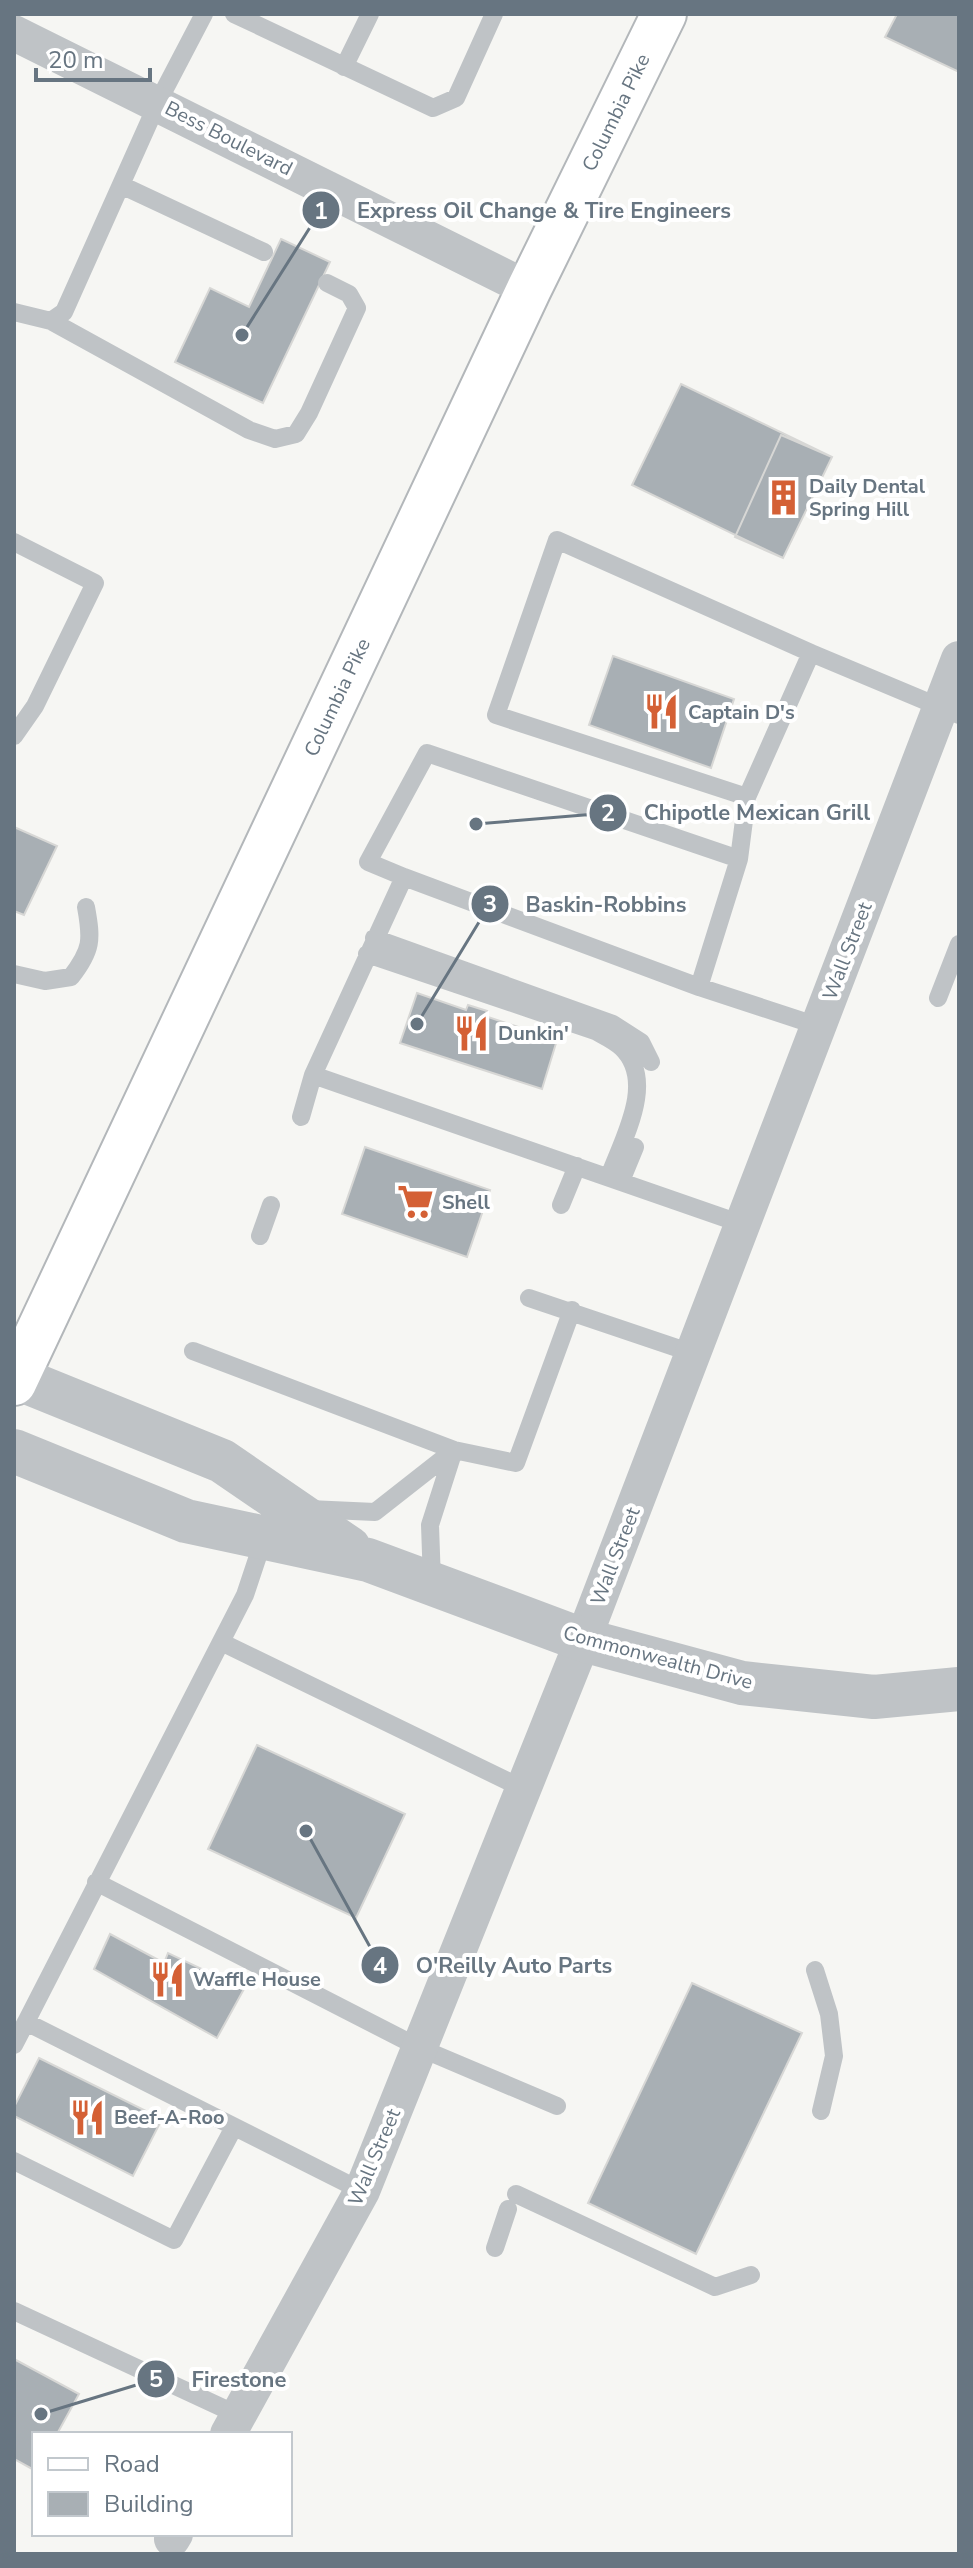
<svg xmlns="http://www.w3.org/2000/svg" width="973" height="2568" font-family="'Nunito Sans',sans-serif">
  <rect width="100%" height="100%" fill="#f6f6f3"/>
  <path fill="#a8afb4" stroke="#d7d7d5" stroke-width="2" d="M897,14h62v58l-74,-35z
    M281,239l49,23 -67,141 -88,-41 35,-74 39,19z
    M681,384l151,73 -49,101 -151,-73z
    M781,435l51,22 -49,101 -48,-21z
    M613,656l121,43 -23,69 -122,-43z
    M14,827l43,19 -33,69 -10,-4z
    M417,993l49,17 2,-5 19,6 -2,5 72,24 -15,49 -142,-46z
    M365,1147l125,43 -23,67 -125,-43z
    M257,1745l148,69 -49,104 -148,-69z
    M110,1934l54,29 4,-10 76,36 -27,49 -123,-69z
    M692,1983l110,50 -106,221 -108,-51z
    M39,2058l123,61 -29,57 -119,-60v-9z
    M14,2359l65,35 -22,40h-23v36l-20,-11z"/>
  <g fill="none" stroke-linecap="round" stroke-linejoin="round">
    <defs>
      <g id="primary">
        <path id="s1" d="M14,1383l515,-1094 135,-275"/>
      </g>
    </defs>
    <use href="#primary" stroke="#b3b7ba" stroke-width="48"/>
    <path stroke="#bfc3c6" stroke-width="18" d="M234,14l199,94 23,-10 38,-84
      M344,67l26,-53
      M121,185l143,67
      M14,312l37,9 13,-9 94,-210 46,-88
      M51,321l198,109 26,9 21,-5 13,-21 48,-105 -8,-14 -22,-11
      M14,542l81,41 -60,123 -21,30
      M811,653l148,62
      M739,859l8,-62 64,-144 -254,-113 -61,175 251,82
      M404,877l295,110
      M374,938l239,86 28,18 10,20
      M367,954l228,77c9,5 20,10 27,17 35,34 0,92 -13,129
      M14,974l31,7 26,-4c21,-27 21,-37 15,-70
      M938,998l21,-54
      M301,1117l12,-42
      M621,1181l14,-34
      M561,1205l16,-39
      M742,1224l-429,-149 91,-198 -36,-15 59,-109 312,106 -40,128 119,39
      M260,1236l11,-31
      M529,1298l163,55
      M193,1351l261,99 62,13 56,-153
      M309,1509l66,3 79,-62 -24,75 2,57
      M264,1538l-19,57 -219,427 336,169
      M221,1642l303,147
      M96,1882l324,166 137,58
      M815,1970l14,44 5,42 -13,55
      M14,2045l12,-23
      M14,2161l160,79 60,-113
      M516,2194l199,93 36,-12
      M495,2248l13,-39
      M14,2311l224,104"/>
    <path stroke="#bfc3c6" stroke-width="36" d="M14,33l515,256
      M228,2434l134,-243 221,-551 376,-981
      M172,2539l3,-5"/>
    <path stroke="#bfc3c6" stroke-width="44" d="M17,1378l205,83 127,87
      M14,1451l172,70 182,39 215,80 159,43 132,14 85,-8"/>
    <use href="#primary" stroke="#fff" stroke-width="44"/>
  </g>
  <defs>
    <symbol id="building-bare" viewBox="-9 -9 18 18"><path d="M-4-6H4V6H1V3H-1V6H-4ZM-2.5-4.3h1.7v1.8h-1.7ZM.8-4.3h1.7v1.8H.8ZM-2.5-1h1.7V.8h-1.7ZM.8-1h1.7V.8H.8Z" fill="#d46035" stroke="#fff" stroke-width="2.5" paint-order="stroke"/></symbol>
    <symbol id="restaurant-bare" viewBox="-9 -9 18 18"><path d="M-5-6h1v4h1v-4h1v4h1v-4h1v5L-1.5 .5V6h-2V.5L-5-1ZM5-6V6H3V1.5H1.5Q1.5-4 5-6Z" fill="#d46035" stroke="#fff" stroke-width="2.5" paint-order="stroke"/></symbol>
    <symbol id="supermarket-bare" viewBox="-9 -9 18 18"><path d="M-6-5.5h2.5l.6 2H6L4.5 2H-2.5L-4.4-4H-6ZM-1.5 3.2a1.3 1.3 0 1 0 .1 0ZM3 3.2a1.3 1.3 0 1 0 .1 0Z" fill="#d46035" stroke="#fff" stroke-width="2.5" paint-order="stroke"/></symbol>
  </defs>
  <g fill-rule="evenodd">
    <use href="#building-bare" x="758" y="472" width="51" height="51"/>
    <use href="#restaurant-bare" x="636" y="686" width="51" height="51"/>
    <use href="#restaurant-bare" x="446" y="1008" width="51" height="51"/>
    <use href="#supermarket-bare" x="390" y="1176" width="51" height="51"/>
    <use href="#restaurant-bare" x="142" y="1954" width="51" height="51"/>
    <use href="#restaurant-bare" x="62" y="2092" width="51" height="51"/>
  </g>
  <g text-anchor="middle" stroke-width="8" stroke-linejoin="round" paint-order="stroke">
    <g font-size="20" fill="#677581" stroke="#fff">
      <text dy="7" stroke="none"><textPath href="#s1" startOffset="1406">Columbia Pike</textPath></text>
      <text transform="translate(229 138) rotate(27)" y="7">Bess Boulevard</text>
      <text dy="7" stroke="none"><textPath href="#s1" startOffset="758">Columbia Pike</textPath></text>
      <text transform="translate(847 951) rotate(-69)" y="7">Wall Street</text>
      <text transform="translate(615 1556) rotate(-69)" y="7">Wall Street</text>
      <text transform="translate(658 1657) rotate(15)" y="7">Commonwealth Drive</text>
      <text transform="translate(374 2157) rotate(-67)" y="7">Wall Street</text>
    </g>
    <g font-size="20" font-weight="bold" fill="#677581" stroke="#fff" text-anchor="start">
      <text x="809" y="493">Daily Dental<tspan x="809" dy="23">Spring Hill</tspan></text>
      <text x="688" y="719">Captain D's</text>
      <text x="498" y="1040">Dunkin'</text>
      <text x="442" y="1209">Shell</text>
      <text x="193" y="1986">Waffle House</text>
      <text x="114" y="2124">Beef-A-Roo</text>
    </g>
  </g>
  <path fill="none" stroke="#677581" stroke-width="3" d="M242 335L321 210M476 824L608 813M417 1024L490 904M306 1831L380 1965M41 2414L156 2379"/>
  <g fill="#677581" stroke="#fff" stroke-width="3">
    <circle cx="242" cy="335" r="8"/>
    <circle cx="476" cy="824" r="8"/>
    <circle cx="417" cy="1024" r="8"/>
    <circle cx="306" cy="1831" r="8"/>
    <circle cx="41" cy="2414" r="8"/>
    <circle cx="321" cy="210" r="20"/>
    <circle cx="608" cy="813" r="20"/>
    <circle cx="490" cy="904" r="20"/>
    <circle cx="380" cy="1965" r="20"/>
    <circle cx="156" cy="2379" r="20"/>
  </g>
  <g font-size="24" text-anchor="middle" font-weight="bold" fill="#fff">
    <text x="321" y="219">1</text>
    <text x="608" y="821">2</text>
    <text x="490" y="912">3</text>
    <text x="380" y="1974">4</text>
    <text x="156" y="2387">5</text>
  </g>
  <g font-size="22" text-anchor="middle" font-weight="bold" fill="#677581" stroke="#fff" stroke-width="8" stroke-linejoin="round" paint-order="stroke">
    <text x="544" y="218">Express Oil Change &amp; Tire Engineers</text>
    <text x="757" y="820">Chipotle Mexican Grill</text>
    <text x="606" y="912">Baskin-Robbins</text>
    <text x="514" y="1973">O'Reilly Auto Parts</text>
    <text x="239" y="2387">Firestone</text>
  </g>
  <rect width="973" height="2568" fill="none" stroke="#677581" stroke-width="32"/>
  <rect x="32" y="2432" width="260" height="104" fill="#ffffff" stroke="#c2c8cd" stroke-width="2"/>
  <rect x="48" y="2458" width="40" height="12" fill="#ffffff" stroke="#c2c8cd" stroke-width="2"/>
  <text x="104" y="2472" font-size="24" fill="#677581">Road</text>
  <rect x="48" y="2492" width="40" height="24" fill="#a8afb4" stroke="#c2c8cd" stroke-width="2"/>
  <text x="104" y="2512" font-size="24" fill="#677581">Building</text>
  <path d="M36 68v12h114v-12" fill="none" stroke="#677581" stroke-width="4"/>
  <text x="48" y="68" font-size="24" fill="#677581" stroke="#ffffff" stroke-width="6" paint-order="stroke">20 m</text>
</svg>
